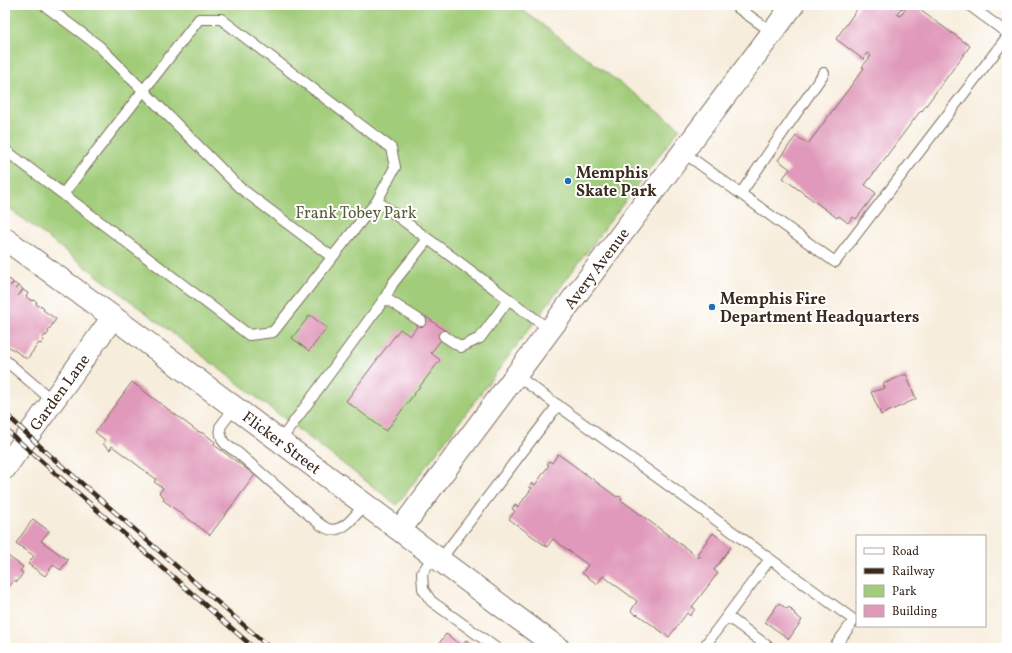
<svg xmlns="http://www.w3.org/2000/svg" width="1012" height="653" font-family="Vollkorn,serif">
  <rect width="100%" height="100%" fill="#fff"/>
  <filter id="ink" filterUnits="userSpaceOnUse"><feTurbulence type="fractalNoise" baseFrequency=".025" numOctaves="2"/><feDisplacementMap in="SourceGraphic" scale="8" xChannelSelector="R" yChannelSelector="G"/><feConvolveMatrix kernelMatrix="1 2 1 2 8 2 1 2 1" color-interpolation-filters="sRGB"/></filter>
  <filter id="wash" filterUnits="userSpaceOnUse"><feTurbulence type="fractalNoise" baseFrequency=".012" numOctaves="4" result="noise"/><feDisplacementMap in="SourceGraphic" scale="16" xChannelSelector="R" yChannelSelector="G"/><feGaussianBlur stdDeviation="0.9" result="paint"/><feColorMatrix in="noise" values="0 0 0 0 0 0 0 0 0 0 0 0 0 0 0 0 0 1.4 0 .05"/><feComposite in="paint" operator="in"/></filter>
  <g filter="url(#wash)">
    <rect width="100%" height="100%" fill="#f7eddc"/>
    <path fill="#a1cc79" stroke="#6e7b4c" d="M5,5h511l164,123 -283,377 -392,-300z"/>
    <g id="blocks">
      <path fill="#e099ba" d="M860,5h39l4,3 -1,1 -1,-1 -4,6 3,2 8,-11h5l57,41 -48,65 -1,-1 -56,75 11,8 -20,26 -3,-2 -5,6 -9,-7 -2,2 -54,-40 7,-9 -12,-9 18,-24 12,8 56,-76 -2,-1 9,-11 -4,-3 -3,4 1,1 -1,2 -28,-21z
        M5,276l3,3 -3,3 4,-3 4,3 -3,4 4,-3 4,3 -3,3 4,-3 4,3 -5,7 5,-6 5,3 -2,4 6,4 1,-1 4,2 -1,2 4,3 1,-2 3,3 -1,2 13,9 -8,12 1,1 -3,4 -1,-1 -3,4 2,1 -3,4 -2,-1 -12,16 -22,-15z
        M310,315l17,13 -18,23 -17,-13z
        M425,316l22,16 -16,21 9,7 -54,71 -40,-30 54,-72 10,7z
        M906,374l10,25 -35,16 -10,-23 14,-4 -2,-4z
        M132,382l65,49 8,3 10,8 -1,3 41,30 -45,60 -47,-35 1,-3 -5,-4 4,-5 -9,-6 2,-3 -44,-33 -2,4 -7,-6 2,-4 -10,-8z
        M558,454l59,43 2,-1 3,2 -1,2 78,58 1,-2 -3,-2 16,-21 18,14 -17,23 4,3 -26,34 3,2 -5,7 -3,-3 -18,24 -32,-23 -1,1 -5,-4 6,-10 -34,-25 -6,8 -15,-11 6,-8 -35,-26 -6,8 -38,-28 6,-8 -3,-2 3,-5 3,3 14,-19 -3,-1 3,-4 3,2 14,-20 -2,-1 2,-3 3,2z
        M33,519l16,12 -8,10 27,19 -7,10 -8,-5 -8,11 -17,-12 6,-8 -18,-13z
        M5,554l18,13 -3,4 3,2 -6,9 -3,-2 -9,12z
        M779,603l8,6 2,-2 3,3v2v-1l3,2 -1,1 8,6 -13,19 -24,-17z
        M446,634l16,12 4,-6 10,8h-40z"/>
    </g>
  </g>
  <g filter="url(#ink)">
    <use href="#blocks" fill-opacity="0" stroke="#7d6e60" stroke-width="1"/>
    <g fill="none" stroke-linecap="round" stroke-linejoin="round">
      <defs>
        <path id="lane" d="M44,5l55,41 140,141 93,70
          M734,5l38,27
          M969,5l38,28
          M5,150l244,185 24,-3 104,-131 18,-34 -4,-19 -170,-129h-22l-136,175
          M683,152l152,110 172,-225
          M741,193l83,-120
          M377,201l173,129
          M385,298l36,23
          M444,336l17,11 19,-9 29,-39
          M5,360l48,41
          M516,375l254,184 -67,89
          M235,407l-15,20c1,16 4,17 17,25l78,68c4,3 7,6 11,8 16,8 30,-14 39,-24
          M280,441l105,-143 8,-15 35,-44
          M434,556l-12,17 1,16 8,12 65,47
          M770,559l84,61 -20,28
          M440,560l118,-155
          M727,616l43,32"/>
        <path id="secondary" d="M5,239l108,78 445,331
          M5,468l108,-151
          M400,530l393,-525"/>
      </defs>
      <use href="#lane" stroke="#7d6e60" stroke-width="12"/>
      <use href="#secondary" stroke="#7d6e60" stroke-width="24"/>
      <use href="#lane" stroke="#fff" stroke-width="10"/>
      <use href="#secondary" stroke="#fff" stroke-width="22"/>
      <defs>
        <path id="rail" d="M5,413l41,39 224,196
          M5,429l249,219"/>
      </defs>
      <use href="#rail" stroke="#3b2a1e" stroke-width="4.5"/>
      <use href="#rail" stroke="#fff" stroke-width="3" stroke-dasharray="9" stroke-linecap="butt"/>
    </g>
  </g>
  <g fill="#1f6fb2" stroke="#fff" stroke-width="1.5">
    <circle cx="568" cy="181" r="4"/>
    <circle cx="712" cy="307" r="4"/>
  </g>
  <g text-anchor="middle" stroke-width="4" stroke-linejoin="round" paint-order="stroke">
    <g font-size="16" font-weight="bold" fill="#3b2a1e" stroke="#fff" text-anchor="start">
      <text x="576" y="178">Memphis<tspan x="576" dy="18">Skate Park</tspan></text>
      <text x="720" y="304">Memphis Fire<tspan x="720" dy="18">Department Headquarters</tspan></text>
    </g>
    <g font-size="16" fill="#5a5b39" stroke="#fff">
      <text x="356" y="218">Frank Tobey Park</text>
    </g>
    <g font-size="16" fill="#3b2a1e" stroke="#fff">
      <text transform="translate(596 268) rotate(-53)" y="6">Avery Avenue</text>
      <text transform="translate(59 392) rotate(-54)" y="6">Garden Lane</text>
      <text transform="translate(282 442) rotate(37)" y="6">Flicker Street</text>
    </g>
  </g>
  <rect width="1012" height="653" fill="none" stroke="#fff" stroke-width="20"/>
  <rect x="856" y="535" width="130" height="92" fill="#ffffff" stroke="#b1aaa5"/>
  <rect x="864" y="548" width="20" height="6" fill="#ffffff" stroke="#b1aaa5"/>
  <text x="892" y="555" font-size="12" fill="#3b2a1e">Road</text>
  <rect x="864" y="568" width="20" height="6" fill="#3b2a1e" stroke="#b1aaa5"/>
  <text x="892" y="575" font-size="12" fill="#3b2a1e">Railway</text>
  <rect x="864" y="585" width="20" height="12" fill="#a1cc79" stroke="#b1aaa5"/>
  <text x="892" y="595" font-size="12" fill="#3b2a1e">Park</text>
  <rect x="864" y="605" width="20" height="12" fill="#e099ba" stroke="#b1aaa5"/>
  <text x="892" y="615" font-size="12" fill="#3b2a1e">Building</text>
</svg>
